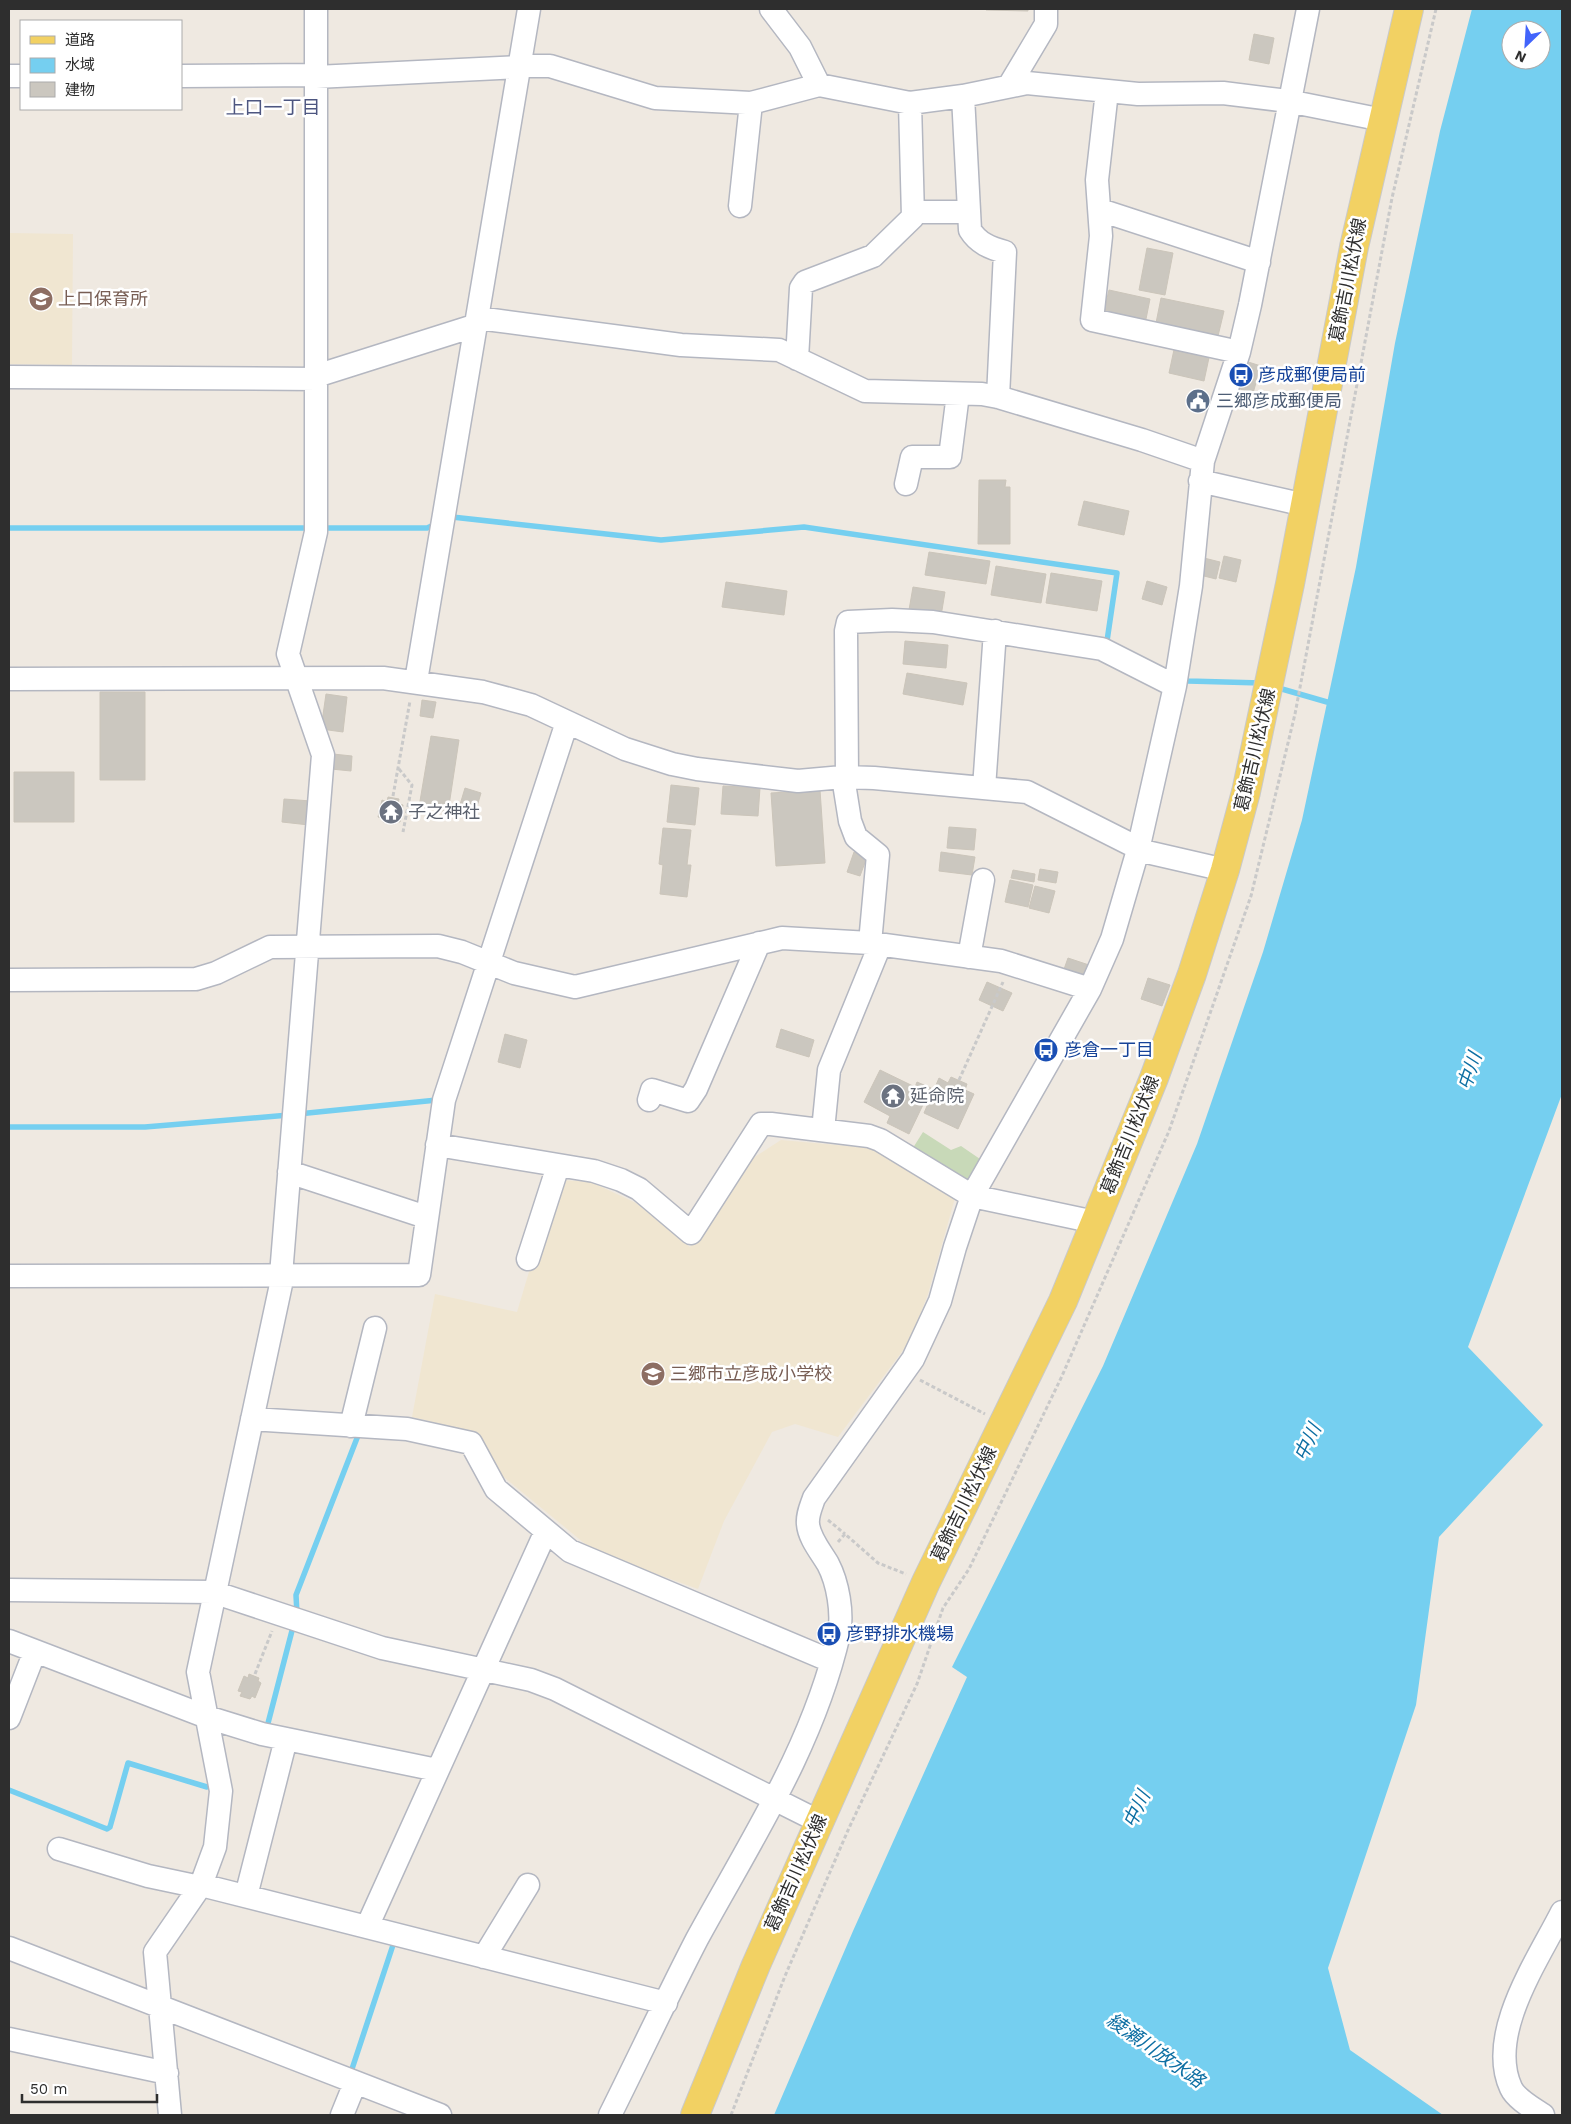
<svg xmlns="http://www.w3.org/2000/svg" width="1571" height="2124" font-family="'Work Sans','Noto Sans JP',sans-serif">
  <rect width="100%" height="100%" fill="#efe9e1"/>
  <path fill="#f0e6d1" d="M9,233l64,1 -1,131 -63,-1z
    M781,1140l89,8 85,50 -27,96 -18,47 -72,96 -43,-13 -23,8 -48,89 -26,68 -103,-37 -101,-83 -18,-36 -64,-16 23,-123 82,18 31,-104 12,-28 31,2 45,21 54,44 52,-82z"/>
  <path fill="#c8d9b8" d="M923,1132l28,18 10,-4 19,13 -13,22 -56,-30z"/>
  <path fill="#75cff0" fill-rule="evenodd" d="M1472,9h90v1085l-94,253 75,78 -104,112 -23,168 -88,263 22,82 93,65h-669l79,-184 114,-254 -15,-10 151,-301 94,-222 66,-192 39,-132 54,-253 39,-224 45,-212zM1511,30h30v30h-30z"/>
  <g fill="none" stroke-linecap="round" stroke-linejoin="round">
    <path stroke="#75cff0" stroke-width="5.5" d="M449,518l3,-1 209,23 143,-13 313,46 -10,68 5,3
      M9,528h303
      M321,528h106l9,-4
      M1181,679l7,2 73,2
      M1275,687l52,15
      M298,1114l139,-14
      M9,1127h136l144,-12
      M297,1614l-1,-19 63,-162
      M264,1727h3l27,-104
      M9,1790l98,39 3,-2 18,-64 79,24 3,-1v-4
      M351,2072l43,-130"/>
  </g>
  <path fill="#cbc7bf" stroke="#cbc5ba" d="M986,9h42v2l-42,-1z
    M1254,34l20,4 -5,26 -20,-4z
    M1147,248l26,5 -8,42 -26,-5z
    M1109,290l41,9 -5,25 -42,-9z
    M1161,298l63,13 -6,25 -62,-13z
    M1175,345l35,8 -6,28 -35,-8z
    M1245,361l16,5 -8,27 -16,-5z
    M979,480h27l-1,7h5v57h-32z
    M1084,501l45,10 -5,24 -46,-10z
    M929,552l61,9 -4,23 -61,-9z
    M1224,556l17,4 -5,22 -17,-4z
    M1204,558l16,4 -4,17 -16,-4z
    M996,566l50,8 -5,29 -50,-8z
    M1051,573l51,8 -5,30 -51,-8z
    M1147,581l20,6 -5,18 -20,-6z
    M726,582l61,9 -3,24 -62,-8z
    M913,587l32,5 -4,24 -32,-6z
    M905,641l43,4 -2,23 -43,-4z
    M907,673l60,10 -4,22 -60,-11z
    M100,692h45v88h-45z
    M326,694l21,3 -4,35 -22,-3z
    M422,700l14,2 -3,16 -13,-2z
    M431,736l28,4 -11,72 -29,-5z
    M333,754l19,2 -1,15 -20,-2z
    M14,772h60v50h-60z
    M671,785l28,3 -4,37 -28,-3z
    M723,786l37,2 -2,28 -37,-2z
    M465,788l16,5 -6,20 -16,-5z
    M820,790l5,73 -49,3 -5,-73z
    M388,797l11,2 -1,5 5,1 -3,17 -5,-1 -1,3 -11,-2 1,-3 -6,-2 4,-17 5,2z
    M284,799l27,2 -2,24 -27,-3z
    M949,827l27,2 -2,21 -27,-2z
    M663,828l28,2 -4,35h4l-4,32 -27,-3 3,-29 -4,-1z
    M854,852l13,5 -7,19 -13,-4z
    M941,852l34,5 -3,18 -33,-4z
    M1040,869l18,3 -2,11 -18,-3z
    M1013,870l22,4 -1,8 -23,-4z
    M1010,880l23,5 -5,22 -23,-5z
    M1035,886l20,5 -6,22 -20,-5z
    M1068,958l21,7 -5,14 -21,-7z
    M1148,978l22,7 -8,21 -21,-7z
    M987,982l25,11 -9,18 -24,-11z
    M781,1029l33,11 -5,17 -33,-10z
    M505,1034l22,6 -7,28 -22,-6z
    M880,1070l35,17 2,-5 14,6 -22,46 -22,-11 3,-7 -26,-14z
    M951,1077l16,7 -2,6 9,4 -16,35 -34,-16 15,-35 9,5z
    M249,1674l10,4 -1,3 3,2 -6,15 -3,-2 -2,3 -10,-3 2,-4 -4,-1 6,-15 4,2z"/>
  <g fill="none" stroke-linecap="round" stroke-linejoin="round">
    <defs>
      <path id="minor" d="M771,9l29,38 19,38
        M520,66h30l105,32 96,5 68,-18 91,18 53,-7 64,-13 111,11 85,-1 65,8 95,19
        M9,76h12
        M181,76l135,-1
        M316,77l204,-10
        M1009,86l37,-62v-15
        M1107,91l-10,89 4,56 -9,84 147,32
        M963,96l7,134c8,13 20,18 35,22l-7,145
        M740,206l11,-103
        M1100,210l159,52
        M913,212h56
        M478,318l203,27 98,5 86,41 117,3 16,3 144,43 61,21
        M797,359l4,-71 4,-6 68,-26 40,-39 -3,-114
        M316,376l161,-51
        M9,377l308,2
        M1200,481l105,24
        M906,484l6,-27h38l8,-63
        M9,679l374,-1 100,14 48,13 94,44 47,15 25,5 101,12 45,-4 31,1 153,14 111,56
        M416,681l113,-672
        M843,777l7,44 6,16 22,18 -8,88
        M847,777l-1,-146 2,-9 44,-2 41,2 169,27 73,37
        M984,788l11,-157
        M1138,850l87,20
        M969,957l14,-77
        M9,980l187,-1 20,-6 54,-26 168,-1 24,6 52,21 61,14 207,-49 88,5 131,18 89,28
        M649,1100l3,-10 36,11 8,-12 63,-146
        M823,1130l6,-60 51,-125
        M437,1145l157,26 27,9 18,9 52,44 70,-109h10l98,12 11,4 92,56 123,26
        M289,1172l137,45
        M528,1259l30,-93
        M281,1275l42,-520 -35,-101 28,-122v-523
        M9,1276l410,-1 25,-175 123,-378
        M252,1419l155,10 64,14 25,46 74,62 261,110
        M351,1426l24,-98
        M9,1590l204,2 169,56 149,32 24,9 263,132
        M9,1641l198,76 55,17 175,36
        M9,1718l26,-67
        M59,1849l89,27 52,11
        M201,1885l465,118
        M246,1896l40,-157
        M367,1927l179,-396
        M9,1948l431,167
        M484,1957l44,-72
        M9,2039l158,34
        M170,2115l-15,-163 46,-67 14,-38 6,-56 -23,-119 85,-397
        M342,2115l13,-32
        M610,2115c29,-58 57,-118 87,-176 54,-99 116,-192 142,-305 4,-21 -1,-51 -11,-70 -7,-12 -19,-26 -20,-40 -1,-9 3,-17 6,-26l99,-139 27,-58 15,-54 17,-51 118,-207 22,-50 26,-89 37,-164 16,-100 12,-125 36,-109 11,-47 58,-296
        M1543,2115c-9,-6 -27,-16 -32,-27 -25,-54 27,-128 51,-176"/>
      <path id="major" d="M695,2115l61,-150 170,-383 137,-281 91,-223 38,-104 33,-104 21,-78 44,-208 64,-337 55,-238"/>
    </defs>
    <use href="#minor" stroke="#b4b7c1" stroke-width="25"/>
    <use href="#major" stroke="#c9c9c9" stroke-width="30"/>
    <path stroke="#c9c9c9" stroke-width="3" stroke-dasharray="4 2.5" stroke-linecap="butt" d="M399,769l13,16 -9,47
      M393,796l17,-95
      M959,1080l44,-98
      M920,1380l65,34
      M828,1520l17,14
      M838,1542l7,-8 33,29 28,11
      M255,1674l17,-43
      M731,2115l54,-139 64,-148 68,-144 26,-76 26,-39 93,-193 107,-245 82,-235 44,-182 97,-516 44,-189"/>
    <use href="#minor" stroke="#fff" stroke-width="22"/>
    <use href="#major" stroke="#f2d163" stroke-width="28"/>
  </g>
  <defs>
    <symbol id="school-disc" viewBox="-11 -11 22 22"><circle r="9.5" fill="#8d6e63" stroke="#fff"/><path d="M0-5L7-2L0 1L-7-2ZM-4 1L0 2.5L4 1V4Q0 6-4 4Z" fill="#fff"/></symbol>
    <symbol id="bus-disc" viewBox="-11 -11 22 22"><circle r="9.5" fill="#1a4fb4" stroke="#fff"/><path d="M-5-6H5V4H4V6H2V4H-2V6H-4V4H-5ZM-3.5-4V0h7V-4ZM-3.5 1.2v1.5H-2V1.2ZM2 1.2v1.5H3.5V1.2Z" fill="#fff"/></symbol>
    <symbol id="civic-disc" viewBox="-11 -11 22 22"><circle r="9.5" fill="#5c6f8a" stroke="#fff"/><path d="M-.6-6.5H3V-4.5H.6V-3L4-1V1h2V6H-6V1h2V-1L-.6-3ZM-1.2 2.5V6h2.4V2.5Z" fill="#fff"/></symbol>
    <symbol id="temple-disc" viewBox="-11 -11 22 22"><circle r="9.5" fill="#6b7280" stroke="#fff"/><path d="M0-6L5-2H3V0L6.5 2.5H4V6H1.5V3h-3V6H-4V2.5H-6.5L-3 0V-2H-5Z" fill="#fff"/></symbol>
  </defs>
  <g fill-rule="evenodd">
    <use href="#school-disc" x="27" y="285" width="28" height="28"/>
    <use href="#bus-disc" x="1227" y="361" width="28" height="28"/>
    <use href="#civic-disc" x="1184" y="387" width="28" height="28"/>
    <use href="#temple-disc" x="377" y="798" width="28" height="28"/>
    <use href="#bus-disc" x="1032" y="1036" width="28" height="28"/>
    <use href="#temple-disc" x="879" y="1082" width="28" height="28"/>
    <use href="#school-disc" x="639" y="1360" width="28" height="28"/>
    <use href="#bus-disc" x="815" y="1620" width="28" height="28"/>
  </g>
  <g text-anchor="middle" stroke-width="5" stroke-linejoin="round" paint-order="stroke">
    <g font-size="18" fill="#2e2e2e" stroke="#fff">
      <text transform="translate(1348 280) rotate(-79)" y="6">葛飾吉川松伏線</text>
      <text transform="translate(1255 750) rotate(-77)" y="6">葛飾吉川松伏線</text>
      <text transform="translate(1130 1135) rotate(-68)" y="6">葛飾吉川松伏線</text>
      <text transform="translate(964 1504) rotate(-64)" y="6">葛飾吉川松伏線</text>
      <text transform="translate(796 1873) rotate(-66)" y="6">葛飾吉川松伏線</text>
    </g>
    <g font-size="18" fill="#785e54" stroke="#fff" text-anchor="start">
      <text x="58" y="305">上口保育所</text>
      <text x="670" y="1380">三郷市立彦成小学校</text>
    </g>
    <g font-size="18" fill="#164399" stroke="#fff" text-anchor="start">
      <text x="1258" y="381">彦成郵便局前</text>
      <text x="1064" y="1056">彦倉一丁目</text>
      <text x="846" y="1640">彦野排水機場</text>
    </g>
    <g font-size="18" fill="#4e5e75" stroke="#fff" text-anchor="start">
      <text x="1216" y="407">三郷彦成郵便局</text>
    </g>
    <g font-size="18" fill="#5b616d" stroke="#fff" text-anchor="start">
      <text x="408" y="818">子之神社</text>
      <text x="910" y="1102">延命院</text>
    </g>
    <g font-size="19" fill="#4d5680" stroke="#fff">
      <text x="273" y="114">上口一丁目</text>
    </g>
    <g font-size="19" font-style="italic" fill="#0d6fa3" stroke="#fff">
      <text transform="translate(1469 1071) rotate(-71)" y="7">中川</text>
      <text transform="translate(1307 1442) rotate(-65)" y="7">中川</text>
      <text transform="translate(1136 1809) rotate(-65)" y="7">中川</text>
      <text transform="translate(1156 2050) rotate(35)" y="7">綾瀬川放水路</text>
    </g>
  </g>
  <rect width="1571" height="2124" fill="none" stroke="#2e2e2e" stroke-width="20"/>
  <rect x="20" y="20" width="162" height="90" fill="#ffffff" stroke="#ababab"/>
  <rect x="30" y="36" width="25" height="8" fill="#f2d163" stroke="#ababab"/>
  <text x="65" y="45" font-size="15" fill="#2e2e2e">道路</text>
  <rect x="30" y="58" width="25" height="15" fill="#75cff0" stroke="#ababab"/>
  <text x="65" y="70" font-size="15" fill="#2e2e2e">水域</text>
  <rect x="30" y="82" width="25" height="15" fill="#cbc7bf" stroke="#ababab"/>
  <text x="65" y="95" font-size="15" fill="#2e2e2e">建物</text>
  <g transform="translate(1526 45) rotate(205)"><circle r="24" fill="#ffffff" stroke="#ababab"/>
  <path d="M0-4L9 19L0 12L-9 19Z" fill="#4264fb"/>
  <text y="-8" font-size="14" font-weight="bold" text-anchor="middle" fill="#2e2e2e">N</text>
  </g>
  <path d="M22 2094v8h135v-8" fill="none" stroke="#2e2e2e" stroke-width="2.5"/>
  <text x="30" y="2094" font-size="15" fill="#2e2e2e" stroke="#ffffff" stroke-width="4" paint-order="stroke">50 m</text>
</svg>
